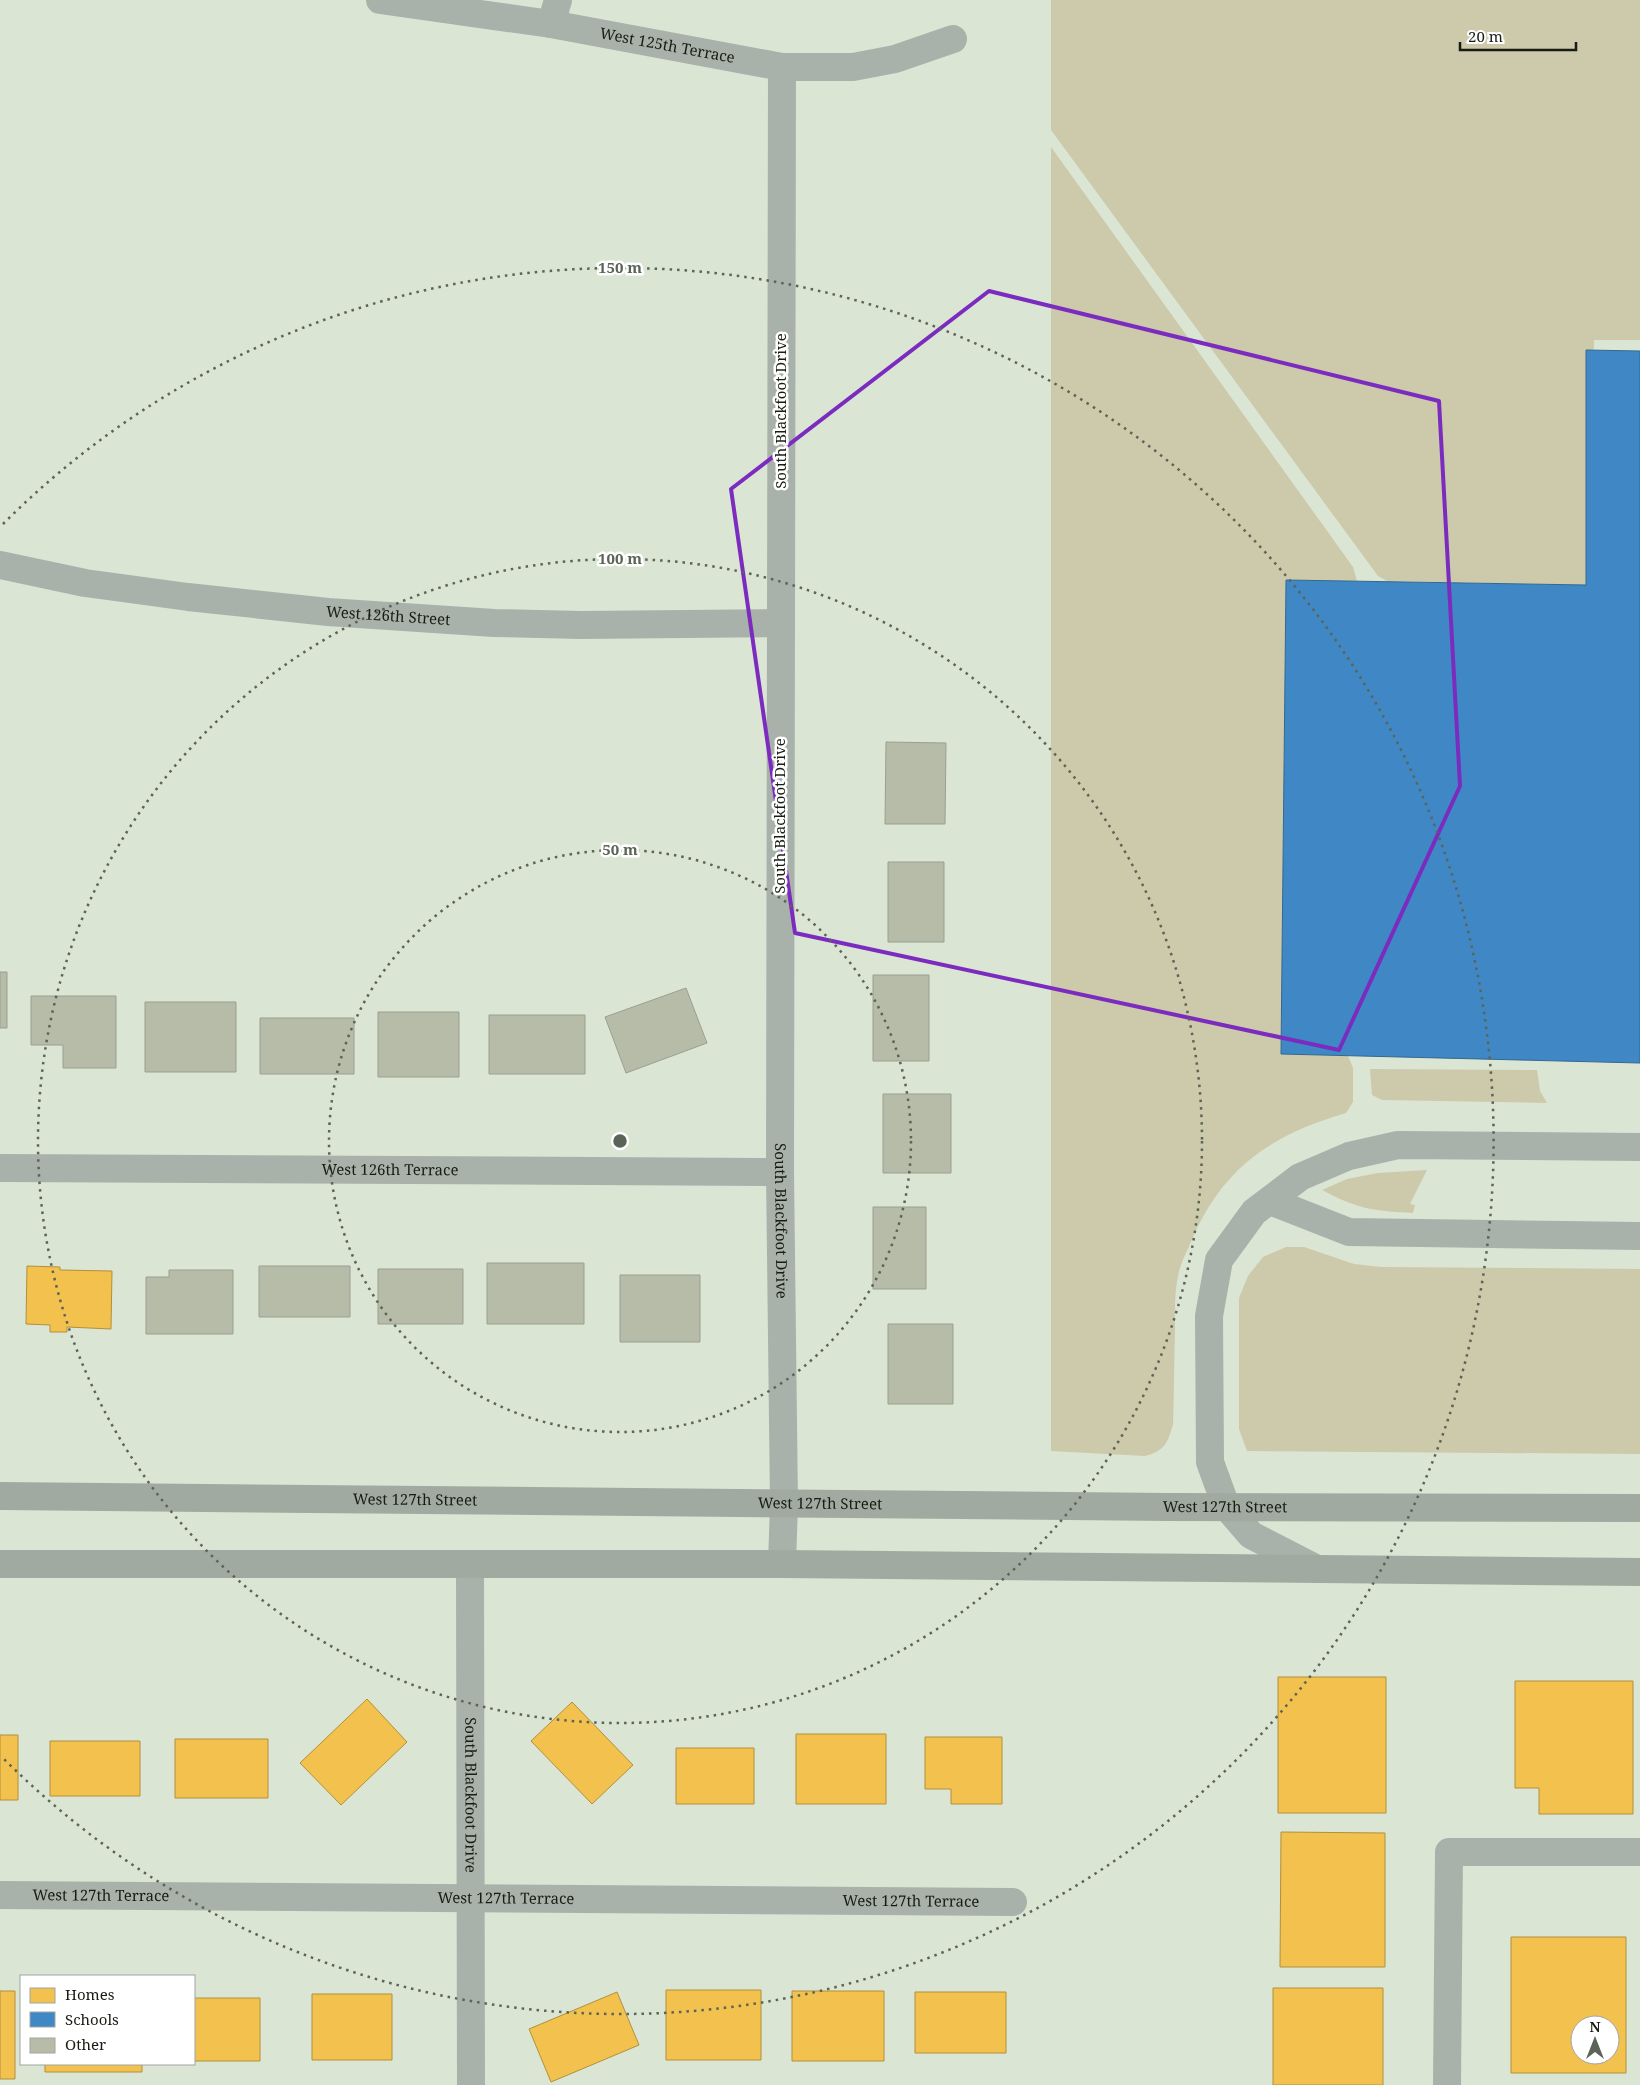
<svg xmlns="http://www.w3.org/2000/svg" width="1640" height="2085" font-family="'Noto Serif',serif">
  <rect width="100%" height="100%" fill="#dbe5d4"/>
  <path fill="#cdc9ab" d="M1051,0h589v340h-46l-8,245 -199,-4 -9,-5 -327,-446z
    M1051,147l302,420 4,14 -71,-1 -5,474 67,2 5,12v34l-7,11c-72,21 -121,52 -153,124 -4,10 -10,21 -13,31 -6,21 -5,43 -5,64 -1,31 -1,61 -2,92 -5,18 -8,27 -28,32l-94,-5z
    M1370,1069l167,1 3,21 7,12 -165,-3 -10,-5z
    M1427,1170l-17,34 5,1 -2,8c-39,-2 -56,-4 -91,-23l25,-11 31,-6z
    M1286,1247h18l50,17 27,3 259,2v185l-393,-3 -8,-22v-131l9,-22 15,-19z"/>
  <path fill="#f2c14e" stroke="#b0903c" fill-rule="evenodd" d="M27,1266l33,1v3l52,1 -1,58 -44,-2v5h-17v-7l-24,-1z
    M1278,1677h108v136h-108z
    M1515,1681h118v133h-94v-26h-24z
    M367,1699l40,43 -66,63 -41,-42z
    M572,1702l61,63 -41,39 -61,-63z
    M796,1734h90v70h-90z
    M0,1735h18v65h-18z
    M925,1737h77v67h-51v-15h-26z
    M175,1739h93v59h-93z
    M50,1741h90v55h-90z
    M676,1748h78v56h-78z
    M1281,1832l104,1v134h-105z
    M1511,1937h115v136h-115zM1580,2025h30v30h-30z
    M1273,1988h110v97h-110z
    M666,1990h95v70h-95z
    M0,1991h15v88h-15z
    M792,1991h92v70h-92z
    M617,1992l22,53 -88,37 -22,-53z
    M915,1992h91v61h-91z
    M312,1994h80v66h-80z
    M194,1998h66v63h-66z
    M45,2064h97v8h-97z"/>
  <path fill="#3f88c5" stroke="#336890" d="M1586,350l54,1v712l-359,-9 5,-474 300,5z"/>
  <path fill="#b7bca9" stroke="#9a9f92" d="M886,742l60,1 -1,81h-60z
    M888,862h56v80h-56z
    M0,972h7v56h-7z
    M873,975h56v86h-56z
    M686,988l21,55 -81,30 -21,-56z
    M31,996h85v72h-53v-23h-32z
    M145,1002h91v70h-91z
    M378,1012h81v65h-81z
    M489,1015h96v59h-96z
    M260,1018h94v56h-94z
    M883,1094h68v79h-68z
    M873,1207h53v82h-53z
    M487,1263h97v61h-97z
    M259,1266h91v51h-91z
    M378,1269h85v55h-85z
    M169,1270h64v64h-87v-57h23z
    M620,1275h80v67h-80z
    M888,1324h65v80h-65z"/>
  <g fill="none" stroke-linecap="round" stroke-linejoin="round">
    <g stroke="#a9b2aa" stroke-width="28">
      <path id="s1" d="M380,0l171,24 231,43h71l42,-8 58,-20"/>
      <path d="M551,24l7,-24"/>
      <path id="s2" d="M782,67l-2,1105 4,332 -2,60"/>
      <path id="s3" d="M0,565l85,18 103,14 140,15 166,11 87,2 200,-2"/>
      <path id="s4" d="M0,1168l780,4"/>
      <path d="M1270,1201l79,31 291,4"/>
      <path id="s5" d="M470,1566l1,519"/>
      <path d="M1317,1569l-66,-34 -25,-29 -16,-44 -1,-146 10,-56 35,-48 46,-35 49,-21 49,-11 242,2"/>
      <path id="s6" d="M0,1895l1013,7"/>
      <path d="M1447,2085l2,-233h191"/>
    </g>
    <g stroke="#a0aaa0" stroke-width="28">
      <path id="s7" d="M0,1496l1167,11 473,1"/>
      <path d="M0,1564h782l858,8"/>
    </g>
  </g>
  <path fill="none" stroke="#7b2cbf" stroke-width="4" stroke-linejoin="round" d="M989,291l450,110 21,385 -121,264 -544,-117 -64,-444z"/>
  <g fill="none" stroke="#5c6357" stroke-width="2.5" stroke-dasharray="2.5 5">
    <circle cx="620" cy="1141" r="291"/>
    <circle cx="620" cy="1141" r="582"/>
    <path d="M3 524A873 873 0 1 1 3 1758"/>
  </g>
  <g text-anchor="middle" stroke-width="5" stroke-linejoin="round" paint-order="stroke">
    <g font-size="15" fill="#171d13" stroke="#fff">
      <text dy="5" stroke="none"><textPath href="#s1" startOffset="291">West 125th Terrace</textPath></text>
      <text transform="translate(781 411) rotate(-90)" y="5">South Blackfoot Drive</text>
      <text dy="5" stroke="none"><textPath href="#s3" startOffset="392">West 126th Street</textPath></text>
      <text transform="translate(780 816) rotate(-90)" y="5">South Blackfoot Drive</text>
      <text dy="5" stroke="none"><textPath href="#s4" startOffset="390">West 126th Terrace</textPath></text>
      <text dy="5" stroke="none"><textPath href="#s2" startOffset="1154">South Blackfoot Drive</textPath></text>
      <text dy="5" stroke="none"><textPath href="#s7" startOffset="415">West 127th Street</textPath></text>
      <text dy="5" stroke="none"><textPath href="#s7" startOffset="820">West 127th Street</textPath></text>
      <text dy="5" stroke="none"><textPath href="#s7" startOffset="1225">West 127th Street</textPath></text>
      <text dy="5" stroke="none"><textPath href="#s5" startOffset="229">South Blackfoot Drive</textPath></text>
      <text dy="5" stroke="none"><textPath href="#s6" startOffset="101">West 127th Terrace</textPath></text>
      <text dy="5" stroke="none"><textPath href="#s6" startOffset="506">West 127th Terrace</textPath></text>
      <text dy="5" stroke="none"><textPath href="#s6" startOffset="911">West 127th Terrace</textPath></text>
    </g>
  </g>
  <circle cx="620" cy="1141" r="8" fill="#5c6357" stroke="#fff" stroke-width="2.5"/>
  <g font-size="15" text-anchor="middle" font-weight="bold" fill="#5c6357" stroke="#fff" stroke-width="5" stroke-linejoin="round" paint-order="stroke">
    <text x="620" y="273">150 m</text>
    <text x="620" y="564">100 m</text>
    <text x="620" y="855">50 m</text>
  </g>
  <rect x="20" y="1975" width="175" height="90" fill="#ffffff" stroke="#a2a5a1"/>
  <rect x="30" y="1988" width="25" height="15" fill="#f2c14e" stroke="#a2a5a1"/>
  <text x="65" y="2000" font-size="15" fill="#171d13">Homes</text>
  <rect x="30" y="2012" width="25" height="15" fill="#3f88c5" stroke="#a2a5a1"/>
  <text x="65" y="2025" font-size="15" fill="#171d13">Schools</text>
  <rect x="30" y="2038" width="25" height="15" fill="#b7bca9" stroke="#a2a5a1"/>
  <text x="65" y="2050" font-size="15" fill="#171d13">Other</text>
  <g transform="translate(1595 2040)"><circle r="24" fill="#ffffff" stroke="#a2a5a1"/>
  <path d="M0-4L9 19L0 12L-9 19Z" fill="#5c6357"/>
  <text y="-8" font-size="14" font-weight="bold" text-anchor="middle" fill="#171d13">N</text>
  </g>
  <path d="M1460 42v8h116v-8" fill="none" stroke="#171d13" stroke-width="2.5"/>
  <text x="1468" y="42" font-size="15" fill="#171d13" stroke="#ffffff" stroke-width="4" paint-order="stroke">20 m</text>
</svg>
